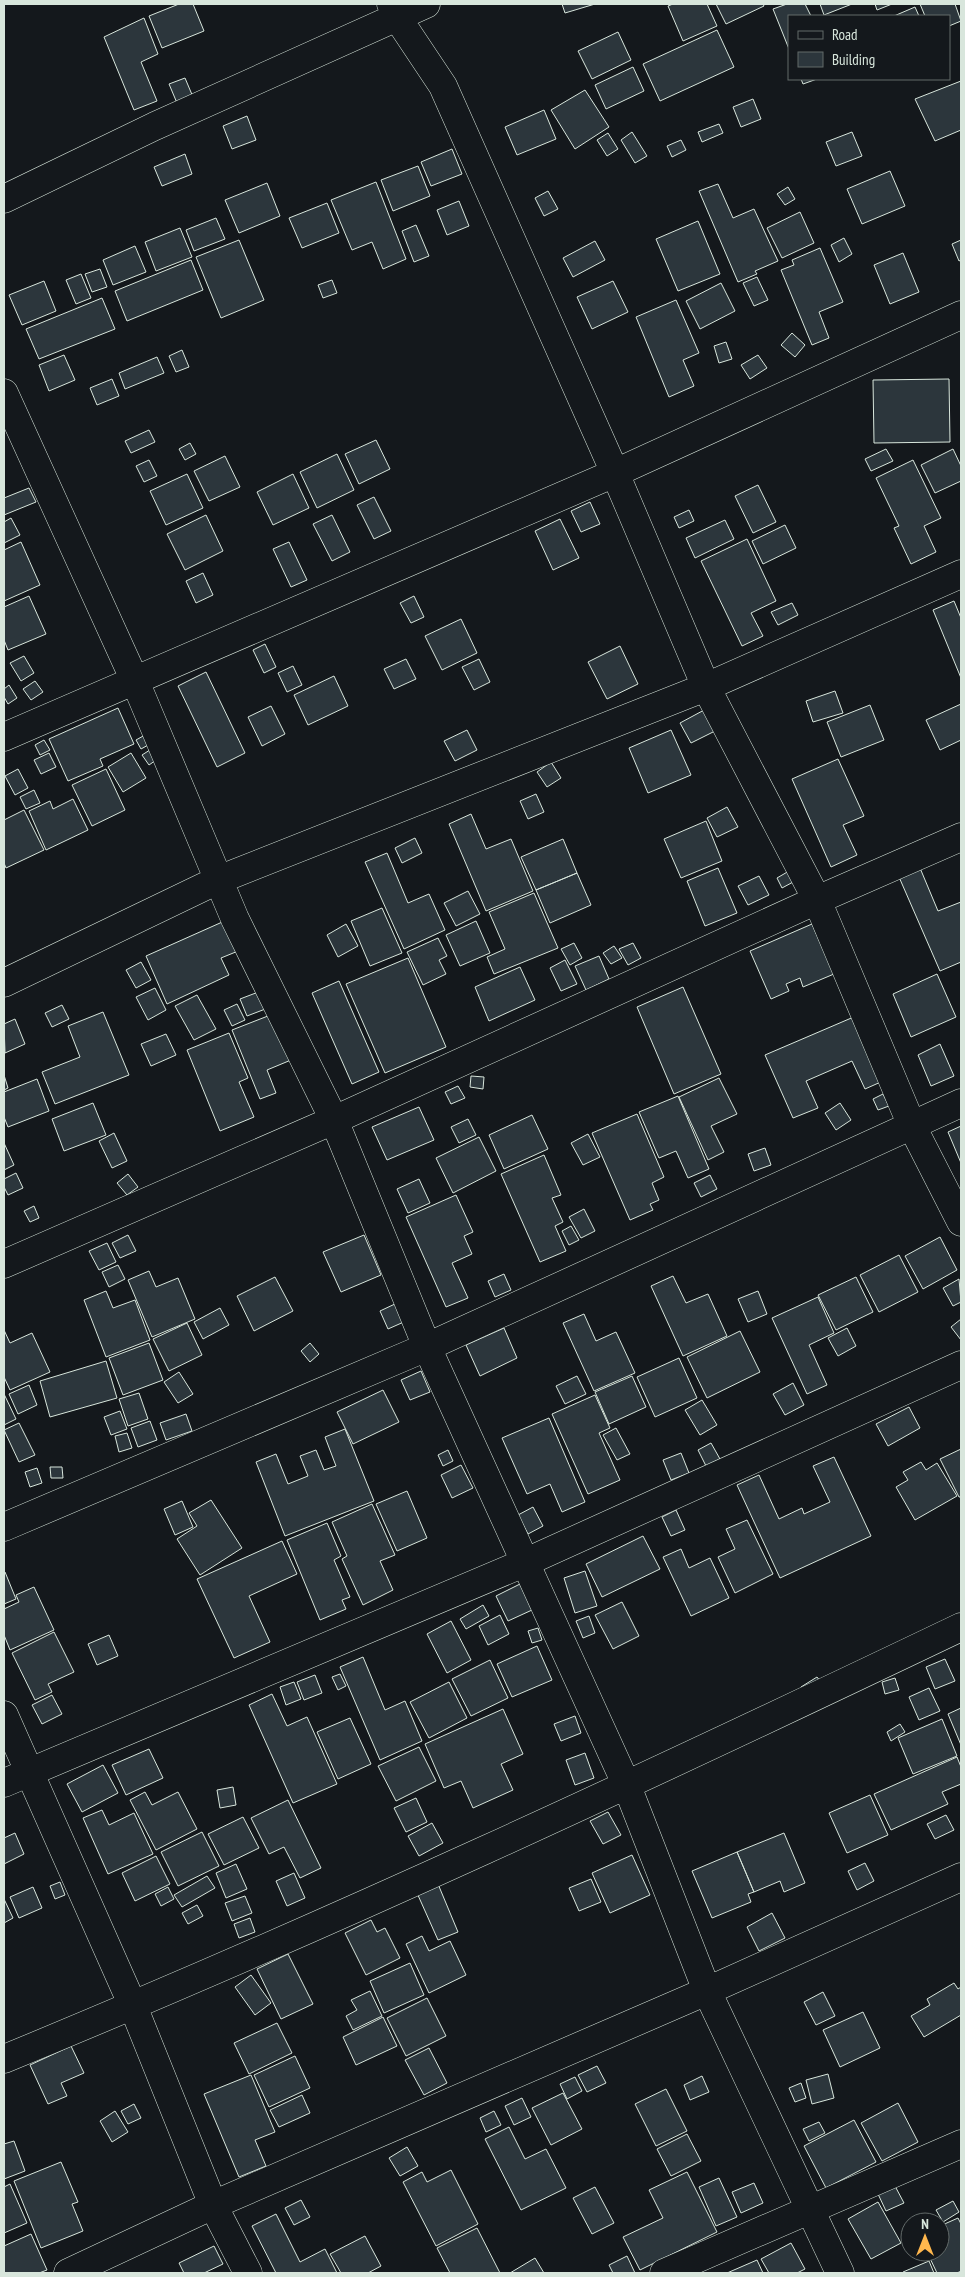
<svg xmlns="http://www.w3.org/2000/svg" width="965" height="2277" font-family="'PT Sans Narrow',sans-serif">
  <rect width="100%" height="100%" fill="#14181c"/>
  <path fill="#2c363c" stroke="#d8e6dc" d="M179,4h14l11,27 -42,17 -13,-32z
    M562,4h33l-30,9z
    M673,4h34l10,22 -34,15 -15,-35z
    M716,4h47l1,2 -38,18z
    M787,4h18l6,12h-22v33l-16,-40z
    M820,4h32l-28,11z
    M875,4h17l-15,6z
    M920,4h35l6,17 -12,5v-10h-24z
    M915,7l4,9h-25z
    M144,18l14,36 -17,8 16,39 -23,9 -30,-73z
    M717,30l17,37 -74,34 -17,-37z
    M618,32l13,28 -39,19 -14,-28z
    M633,67l11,24 -38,18 -11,-24z
    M185,78l8,19 -16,6 -8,-19z
    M801,79h16l-14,5z
    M961,81v49l-26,11 -20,-42z
    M585,90l24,37 -34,22 -24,-39z
    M753,99l8,20 -20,8 -8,-20z
    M544,110l12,29 -39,16 -12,-28z
    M247,116l9,24 -24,9 -9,-23z
    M719,124l4,9 -21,9 -4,-10z
    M632,132l15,24 -12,7 -14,-23z
    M852,132l10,24 -26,10 -10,-24z
    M608,133l10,16 -11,7 -10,-16z
    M681,140l5,10 -14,7 -5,-11z
    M452,149l10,25 -31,12 -10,-24z
    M185,154l7,20 -30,12 -8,-19z
    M418,166l12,30 -37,15 -12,-31z
    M890,171l15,35 -43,18 -15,-35z
    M376,182l30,77 -23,10 -11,-27 -20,8 -21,-50z
    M267,183l13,33 -41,17 -14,-33z
    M718,184l15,34 21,-9 24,52 -23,10 2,3 -19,8 -39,-91z
    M788,187l7,12 -10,6 -8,-11z
    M548,191l10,18 -14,7 -9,-18z
    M459,201l10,25 -22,9 -10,-25z
    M327,203l12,30 -37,15 -13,-30z
    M800,212l14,31 -32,15 -15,-30z
    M216,218l9,21 -31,12 -8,-21z
    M698,221l22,53 -42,17 -22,-52z
    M416,225l13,31 -15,6 -12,-31z
    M180,228l12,29 -36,14 -11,-29z
    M844,238l8,16 -13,8 -8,-17z
    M239,240l25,60 -43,18 -25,-61z
    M961,240v20l-2,1 -7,-17z
    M595,241l10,19 -32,17 -10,-19z
    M135,246l11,26 -33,13 -10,-25z
    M820,248l23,54 -24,10 10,26 -17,7 -31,-75 13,-5 -2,-5z
    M903,253l16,39 -29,12 -16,-39z
    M191,260l12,30 -76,31 -12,-30z
    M100,269l7,18 -15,5 -7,-18z
    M81,274l10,24 -15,6 -10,-24z
    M757,277l11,23 -14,6 -11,-23z
    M332,280l5,13 -14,5 -5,-13z
    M44,281l12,30 -34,14 -13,-30z
    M613,281l15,31 -36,17 -15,-32z
    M721,283l14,28 -35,18 -14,-28z
    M102,298l13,31 -76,30 -13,-30z
    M676,300l23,53 -16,7 11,26 -25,11 -33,-80z
    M792,333l13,12 -10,12 -14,-12z
    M726,342l6,17 -13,4 -5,-17z
    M182,350l7,17 -13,5 -7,-16z
    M64,355l11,25 -26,11 -10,-26z
    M758,355l9,13 -17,11 -9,-14z
    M157,357l7,16 -39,16 -6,-16z
    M112,379l7,17 -22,9 -7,-17z
    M949,379l1,63 -76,1 -1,-63z
    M149,430l6,12 -24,11 -6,-12z
    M376,440l14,29 -31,15 -14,-30z
    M190,443l6,11 -11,6 -6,-11z
    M886,449l7,12 -22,10 -6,-12z
    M953,449l8,17v15l-26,12 -14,-28z
    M337,454l17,36 -37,18 -17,-36z
    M225,456l15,31 -31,14 -15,-30z
    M149,460l8,16 -13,6 -8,-16z
    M913,460l28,58 -17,8 12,26 -25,12 -17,-36 5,-2 -23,-48z
    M187,474l16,34 -37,17 -16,-34z
    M293,474l16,34 -36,17 -16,-33z
    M758,485l18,37 -23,11 -18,-37z
    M29,488l7,14 -32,13v-17z
    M374,497l17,34 -17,8 -17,-34z
    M590,502l10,22 -19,8 -10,-21z
    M689,510l5,11 -15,7 -5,-11z
    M206,515l17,36 -38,19 -18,-36z
    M332,515l18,37 -18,9 -19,-37z
    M11,518l9,17 -16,8v-21z
    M560,519l19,39 -26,12 -18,-39z
    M725,520l9,19 -39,19 -9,-20z
    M785,525l11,23 -33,16 -11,-23z
    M747,539l29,62 -25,12 12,23 -21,10 -41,-85z
    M21,542l19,43 -36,16v-51z
    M289,542l18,38 -16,7 -18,-38z
    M203,573l10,22 -17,8 -10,-22z
    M29,596l17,38 -38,16 -4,-10v-33z
    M414,596l10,21 -13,6 -11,-20z
    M954,601l7,17v60l-28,-68z
    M792,603l6,12 -20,10 -7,-13z
    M461,619l16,34 -35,17 -17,-34z
    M265,644l11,23 -12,6 -11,-23z
    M620,646l18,38 -31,15 -19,-37z
    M24,656l10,17 -13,8 -11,-18z
    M406,659l10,20 -22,10 -10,-20z
    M479,659l11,23 -16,8 -12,-23z
    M293,666l9,19 -15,7 -9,-19z
    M206,672l39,81 -28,14 -39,-81z
    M334,676l14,30 -40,19 -14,-30z
    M35,681l8,11 -12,8 -8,-11z
    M9,685l8,13 -9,6 -4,-7v-8z
    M835,691l8,22 -30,9 -7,-21z
    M961,704v36l-21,10 -14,-30z
    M870,705l14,35 -43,17 -14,-35z
    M271,706l14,28 -23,12 -14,-29z
    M118,708l16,36 -34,15 3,7 -35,15 -19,-42z
    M706,709l11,21 -26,13 -11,-20z
    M467,730l10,20 -22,11 -11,-20z
    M671,730l20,45 -43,18 -19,-45z
    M145,735l5,9 -9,5 -5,-9z
    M44,740l6,10 -10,5 -5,-10z
    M153,748l6,10 -10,7 -7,-10z
    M49,753l7,14 -15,7 -7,-14z
    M131,753l15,25 -23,14 -15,-25z
    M838,759l26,57 -21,9 14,30 -26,12 -39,-88z
    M551,762l10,16 -14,9 -10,-15z
    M18,769l10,19 -13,7 -10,-19z
    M106,769l19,41 -33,16 -20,-41z
    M34,790l6,13 -14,6 -6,-12z
    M536,794l8,18 -16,7 -8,-18z
    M73,799l15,31 -42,20 -17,-39 21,-10 3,8z
    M727,807l11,20 -21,10 -10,-19z
    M24,810l20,40 -38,18 -2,-5v-43z
    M471,814l15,35 25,-10 22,52 -47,20 -37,-87z
    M706,821l16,40 -41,17 -17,-39z
    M415,838l7,15 -20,10 -7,-15z
    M563,839l14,34 -41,17 -15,-33z
    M387,853l21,50 21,-9 16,36 -41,19 -39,-87z
    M718,868l19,45 -32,13 -18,-45z
    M920,868l18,43 23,-9v60l-21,9 -41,-94z
    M789,871l6,10 -13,7 -5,-10z
    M577,873l14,32 -41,18 -14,-33z
    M759,876l10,19 -21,10 -10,-19z
    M468,891l12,23 -24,12 -12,-23z
    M534,893l24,55 -64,26 -7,-17 18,-8 -16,-37z
    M382,908l20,45 -32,13 -19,-45z
    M229,919l14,30 -22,9 8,17 -62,29 -21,-48z
    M476,921l14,32 -30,13 -14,-31z
    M346,924l12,22 -20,11 -11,-22z
    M812,924l22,50 -31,13 -3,-9 -14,6 3,7 -18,8 -21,-48z
    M438,938l9,18 -8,4 7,14 -23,11 -16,-33z
    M574,943l8,15 -12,7 -9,-16z
    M633,943l8,15 -13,7 -9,-16z
    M614,946l8,12 -11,6 -8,-11z
    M599,956l10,23 -23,11 -11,-24z
    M408,958l38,89 -61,26 -39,-89z
    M565,960l12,24 -16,7 -11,-23z
    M141,962l10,18 -15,8 -10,-18z
    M520,967l15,33 -46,21 -14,-34z
    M937,974l19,43 -45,20 -18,-43z
    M339,981l40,91 -27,12 -40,-91z
    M683,987l38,87 -47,20 -37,-87z
    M155,988l11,22 -18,10 -12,-23z
    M261,991l7,17 -21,8 -7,-17z
    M197,995l19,34 -22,11 -19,-34z
    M237,1004l8,16 -13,6 -8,-16z
    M62,1005l7,14 -17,8 -7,-14z
    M103,1012l26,63 -74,29 -13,-32 38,-15 -12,-31z
    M273,1014l18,46 -24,10 9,23 -16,6 -28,-69z
    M856,1016l27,65 -18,8 -13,-28 -46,20 12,27 -25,10 -28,-63z
    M15,1019l10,25 -20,9 -1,-29z
    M229,1033l19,45 -9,4 15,35 -34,14 -33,-81z
    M166,1034l10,21 -25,11 -10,-22z
    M940,1044l14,32 -23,10 -13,-31z
    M4,1075l4,13 -4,2z
    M471,1076l13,1 -1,12 -13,-2z
    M719,1078l18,36 -26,12 13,26 -16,8 -29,-63z
    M37,1079l12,32 -41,16 -4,-10v-25z
    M458,1086l7,12 -14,6 -6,-12z
    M883,1094l6,12 -11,4 -5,-11z
    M678,1096l31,73 -21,9 -12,-27 -17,7 -20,-46z
    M93,1103l13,32 -42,16 -12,-32z
    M840,1103l11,17 -15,10 -11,-17z
    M419,1107l15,33 -47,20 -15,-33z
    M637,1114l27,63 -12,6 7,17 -9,4 3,6 -23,10 -38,-87z
    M532,1115l16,34 -44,20 -15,-34z
    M468,1119l8,16 -17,8 -8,-16z
    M961,1126v37l-13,-31z
    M114,1133l13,28 -15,7 -13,-27z
    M588,1134l12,23 -17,8 -12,-22z
    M479,1137l17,34 -43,22 -17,-35z
    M4,1143l10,22 -10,5z
    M765,1148l6,17 -17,6 -6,-17z
    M544,1155l17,40 -9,3 11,24 -8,4 11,25 -26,11 -39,-88z
    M16,1173l7,15 -15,7 -4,-8v-8z
    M128,1174l10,13 -11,8 -10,-12z
    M710,1175l7,14 -16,8 -7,-14z
    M419,1179l11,24 -22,10 -11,-24z
    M456,1195l17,37 -9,4 8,18 -20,9 16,35 -22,9 -40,-90z
    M34,1206l5,12 -9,4 -6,-11z
    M584,1209l11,22 -14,7 -12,-21z
    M571,1226l8,14 -10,5 -7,-14z
    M128,1235l8,16 -16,7 -8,-15z
    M364,1235l17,40 -40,17 -18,-40z
    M940,1237l17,33 -34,19 -18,-33z
    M107,1243l9,19 -17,8 -10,-19z
    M899,1255l19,37 -39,20 -19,-37z
    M118,1265l7,14 -16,8 -7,-15z
    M149,1271l7,16 22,-9 17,41 -43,18 -24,-57z
    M504,1274l7,16 -16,7 -7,-16z
    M673,1276l13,27 22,-9 19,42 -44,20 -32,-70z
    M275,1277l18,34 -39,20 -17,-35z
    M856,1277l17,35 -37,18 -18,-35z
    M959,1279l2,23 -8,4 -10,-18z
    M106,1291l7,17 22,-8 15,40 -44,17 -22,-57z
    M758,1291l9,23 -19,8 -10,-23z
    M818,1297l16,36 -25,12 18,40 -20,9 -35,-76z
    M397,1303l9,18 -18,8 -8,-18z
    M220,1308l9,17 -26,14 -9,-17z
    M584,1314l12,27 20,-9 19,41 -41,18 -31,-68z
    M961,1319v21l-10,-13z
    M187,1323l15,32 -33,16 -16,-32z
    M504,1328l13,30 -37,18 -14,-31z
    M847,1328l9,18 -18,10 -10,-18z
    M4,1330l6,13 22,-10 18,39 -40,18 -6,-13z
    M740,1331l20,41 -53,26 -20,-41z
    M149,1343l14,37 -40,15 -14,-37z
    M310,1343l9,11 -9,8 -9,-11z
    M679,1358l18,40 -42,19 -18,-40z
    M106,1361l11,37 -67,19 -10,-36z
    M421,1371l9,21 -20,8 -9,-20z
    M179,1372l14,22 -15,9 -14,-21z
    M577,1376l9,18 -21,10 -9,-18z
    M632,1376l14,31 -37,17 -14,-32z
    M793,1383l11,22 -19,10 -12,-21z
    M29,1385l8,20 -19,9 -9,-20z
    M383,1390l16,32 -46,22 -16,-32z
    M139,1393l9,26 -20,7 -9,-27z
    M4,1394l12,25 -12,6z
    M595,1395l15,33 -11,5 21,47 -32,14 -36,-80z
    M702,1400l15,25 -17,10 -15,-25z
    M909,1407l11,21 -32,18 -12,-22z
    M120,1411l7,18 -16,6 -7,-18z
    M186,1414l6,17 -26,9 -6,-17z
    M549,1418l36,84 -23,10 -12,-28 -23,10 -25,-56z
    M150,1421l7,19 -19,7 -7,-19z
    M19,1423l16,32 -16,7 -15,-32z
    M616,1428l14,26 -13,6 -14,-25z
    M345,1429l29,72 -89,35 -29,-74 20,-8 12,30 20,-8 -8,-20 16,-6 8,20 12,-4 -11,-29z
    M127,1433l5,15 -13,4 -4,-16z
    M711,1443l9,16 -14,7 -8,-16z
    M961,1449v48h-2l-19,-38z
    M448,1450l5,11 -10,5 -5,-11z
    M681,1453l8,20 -18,7 -8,-20z
    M834,1457l37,79 -91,42 -43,-93 22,-10 20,44 23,-11 2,6 26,-12 -17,-36z
    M921,1462l5,8 11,-7 20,33 -42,24 -19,-33 12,-7 -5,-8z
    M461,1465l12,23 -21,10 -11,-23z
    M50,1467h12l1,11h-12z
    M37,1468l5,15 -12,4 -5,-15z
    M407,1491l20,47 -30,13 -21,-47z
    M211,1500l31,48 -42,27 -23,-36 20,-13 -8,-13z
    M182,1501l11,26 -18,8 -11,-26z
    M372,1504l23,51 -15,6 13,29 -30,15 -21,-46 5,-3 -15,-34z
    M533,1507l10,19 -15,8 -10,-19z
    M676,1510l9,20 -14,6 -9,-19z
    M747,1520l26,54 -38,19 -17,-36 17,-8 -9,-20z
    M327,1523l14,33 -7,4 16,37 -8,3 4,9 -26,11 -33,-80z
    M643,1536l17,33 -58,28 -16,-33z
    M282,1541l15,33 -48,22 21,46 -36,16 -37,-79z
    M681,1549l8,19 21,-10 19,40 -38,18 -28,-59z
    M585,1571l12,35 -22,7 -11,-35z
    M5,1572l11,27 -12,5v-31z
    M520,1584l12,26 -24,11 -12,-25z
    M34,1587l20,43 -44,20 -6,-15v-26l15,-7 -3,-7z
    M622,1602l17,34 -26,13 -18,-34z
    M483,1605l6,11 -23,13 -6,-10z
    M500,1615l9,19 -21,11 -9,-19z
    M589,1616l6,17 -12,5 -7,-17z
    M451,1621l20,39 -24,13 -20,-39z
    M538,1628l4,12 -10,3 -4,-12z
    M54,1632l20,40 -26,12 4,8 -17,8 -23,-47z
    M109,1635l9,21 -21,9 -9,-21z
    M537,1646l15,34 -40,17 -15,-33z
    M363,1657l22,53 20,-9 17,40 -42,19 -40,-93z
    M945,1659l10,22 -20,8 -9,-22z
    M490,1660l18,38 -37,18 -19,-37z
    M340,1674l6,12 -8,4 -6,-13z
    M315,1675l7,18 -18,7 -7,-18z
    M817,1677l6,8 -17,11 -5,-9z
    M895,1678l4,12 -14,4 -3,-12z
    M294,1682l7,17 -15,6 -6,-18z
    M449,1682l18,36 -38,20 -19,-36z
    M929,1688l11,23 -21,9 -10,-23z
    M272,1694l15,32 20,-9 30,67 -44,19 -44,-98z
    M52,1695l10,19 -20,10 -10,-19z
    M961,1708v37l-13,-31z
    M503,1709l20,45 -22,10 12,26 -40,18 -12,-27 -17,7 -19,-44z
    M575,1716l6,17 -20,8 -7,-17z
    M350,1718l21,46 -33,15 -21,-47z
    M942,1719l15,37 -44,18 -15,-36z
    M900,1724l5,8 -14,9 -4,-9z
    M419,1747l17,34 -40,20 -18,-35z
    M149,1749l14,29 -37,17 -14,-30z
    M585,1753l9,25 -19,7 -9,-25z
    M957,1757l4,10v17l-19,8 6,12 -57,26 -17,-36z
    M103,1765l15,28 -36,19 -15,-28z
    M233,1787l3,18 -16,3 -3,-18z
    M145,1792l7,13 26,-13 19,37 -41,21 -26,-50z
    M870,1795l18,40 -41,18 -18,-40z
    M416,1798l11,24 -21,10 -12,-24z
    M288,1800l33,68 -21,10 -16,-31 -15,7 -18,-36z
    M102,1810l7,15 25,-12 19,41 -45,20 -25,-56z
    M608,1812l13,23 -18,9 -13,-23z
    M946,1815l8,15 -19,9 -8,-15z
    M243,1817l16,31 -35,17 -16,-31z
    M432,1823l11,20 -24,13 -11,-20z
    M202,1832l17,34 -41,20 -17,-34z
    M15,1833l9,21 -20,10v-26z
    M784,1833l21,50 -21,9 -4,-11 -26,11 -17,-40z
    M737,1852l17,40 -6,2 3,8 -39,16 -20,-47z
    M632,1855l18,40 -40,18 -18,-40z
    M156,1856l14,28 -35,17 -13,-28z
    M865,1863l9,18 -17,9 -9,-19z
    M236,1864l11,25 -21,9 -10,-25z
    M294,1873l11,25 -18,8 -11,-25z
    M207,1876l8,12 -33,19 -8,-12z
    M591,1879l10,23 -22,9 -10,-23z
    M60,1882l5,13 -10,4 -5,-13z
    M438,1884l20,48 -20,8 -21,-47z
    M33,1887l9,21 -23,10 -9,-21z
    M168,1887l6,12 -13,7 -6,-12z
    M245,1896l7,17 -20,8 -7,-18z
    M4,1899l9,19 -9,5z
    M197,1905l6,11 -15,8 -6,-11z
    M772,1913l13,25 -26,13 -12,-24z
    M250,1918l5,14 -16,6 -5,-14z
    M371,1920l6,12 8,-4 15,30 -34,17 -21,-42z
    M422,1936l7,15 21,-10 16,34 -37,18 -23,-49z
    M288,1954l25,50 -32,15 -24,-50z
    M410,1963l14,32 -40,18 -14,-32z
    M251,1975l20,28 -16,12 -20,-28z
    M954,1983l4,6 3,-2v28l-37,22 -13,-21 19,-11 -3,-6z
    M370,1991l12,25 -29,14 -7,-14 11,-6 -6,-10z
    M823,1992l12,24 -19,9 -12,-23z
    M427,1998l19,38 -40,20 -19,-38z
    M863,2012l17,36 -40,19 -17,-37z
    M383,2017l14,29 -41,19 -13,-28z
    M277,2023l15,30 -43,21 -15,-31z
    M71,2046l13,27 -23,10 6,13 -19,8 -18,-39z
    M429,2048l18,35 -23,12 -19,-35z
    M295,2056l15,32 -41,19 -15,-32z
    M597,2066l9,17 -19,9 -9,-17z
    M828,2074l6,24 -22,6 -6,-24z
    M251,2075l24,57 -20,8 11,26 -27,11 -35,-83z
    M702,2076l7,16 -19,8 -6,-15z
    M575,2077l7,14 -15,8 -7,-15z
    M801,2083l5,15 -11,4 -6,-14z
    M666,2089l21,42 -31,15 -21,-42z
    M563,2093l19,36 -31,16 -19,-37z
    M302,2095l8,18 -31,14 -9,-17z
    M522,2098l9,19 -17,8 -9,-19z
    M898,2103l20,39 -36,19 -21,-38z
    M134,2104l7,14 -13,6 -7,-13z
    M115,2111l13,21 -16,10 -12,-21z
    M494,2111l7,14 -15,7 -6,-14z
    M854,2120l22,42 -50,26 -22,-42z
    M819,2122l6,11 -16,8 -6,-12z
    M509,2127l16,32 21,-10 20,39 -45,22 -36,-71z
    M687,2134l14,27 -30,15 -14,-27z
    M14,2141l11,30 -21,8v-35z
    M407,2147l11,19 -18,10 -11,-18z
    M61,2162l17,40 -6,2 11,27 -42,17 -27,-67z
    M451,2170l27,54 -42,22 -33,-64 19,-10 5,10z
    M687,2172l30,60 -77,38 -17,-33 40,-19 -14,-28z
    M719,2178l18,39 -21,9 -17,-39z
    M754,2183l9,20 -22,10 -9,-21z
    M10,2184l17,39 -23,10v-46z
    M895,2186l9,17 -18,8 -8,-17z
    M595,2187l19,36 -22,11 -19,-36z
    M301,2200l9,17 -16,8 -9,-17z
    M953,2201l6,11 -16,10 -7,-12z
    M878,2202l23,41 -30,16 -23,-40z
    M276,2214l24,48 25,-13 12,24h-61l-24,-47z
    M958,2218l3,6v47l-4,2h-20l-10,-21h13v-26z
    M477,2228l23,45h-50l-13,-25z
    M31,2234l16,36 -8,3h-35v-27z
    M365,2236l16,30 -13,7h-27l-11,-19z
    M791,2243l14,26 -8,4h-28l-8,-14z
    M214,2246l9,18 -19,9h-20l-5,-10z
    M627,2256l8,17h-22l-4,-8z
    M535,2258l9,15h-34z
    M757,2260l6,13h-36z
    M929,2261l5,12h-30l-1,-1z"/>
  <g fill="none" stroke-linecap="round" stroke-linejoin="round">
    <defs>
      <path id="minor" d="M391,4l6,13 46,69 172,387 91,214 111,213 95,226 49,96
        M4,199l151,-73 271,-122
        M4,393l131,288 100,238 99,201 93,227 200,439 80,205 133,282
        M4,737l611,-264 346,-158
        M4,983l214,-103 488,-193 255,-113
        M4,1264l330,-144 483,-220 144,-63
        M4,1527l423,-180 534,-244
        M4,1715l129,291 80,199 35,68
        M4,1783l520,-220 437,-198
        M4,2059c324,-133 641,-281 957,-432
        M68,2273l145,-68 494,-214 254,-114
        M664,2273l297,-129"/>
    </defs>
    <use href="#minor" stroke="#d8e6dc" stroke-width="29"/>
    <use href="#minor" stroke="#14181c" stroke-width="28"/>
  </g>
  <rect width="965" height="2277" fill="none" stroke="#d8e6dc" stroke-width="10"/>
  <rect x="788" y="15" width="162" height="65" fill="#14181c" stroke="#626a69"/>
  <rect x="798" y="31" width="25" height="8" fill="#14181c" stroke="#626a69"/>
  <text x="832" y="40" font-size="15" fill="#d8e6dc">Road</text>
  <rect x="798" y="52" width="25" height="15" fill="#2c363c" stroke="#626a69"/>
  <text x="832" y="65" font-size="15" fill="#d8e6dc">Building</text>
  <g transform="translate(925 2237)"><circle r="24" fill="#14181c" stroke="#626a69"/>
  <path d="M0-4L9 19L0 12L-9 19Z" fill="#ffb74d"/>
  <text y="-8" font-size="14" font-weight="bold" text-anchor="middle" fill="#d8e6dc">N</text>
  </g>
</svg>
